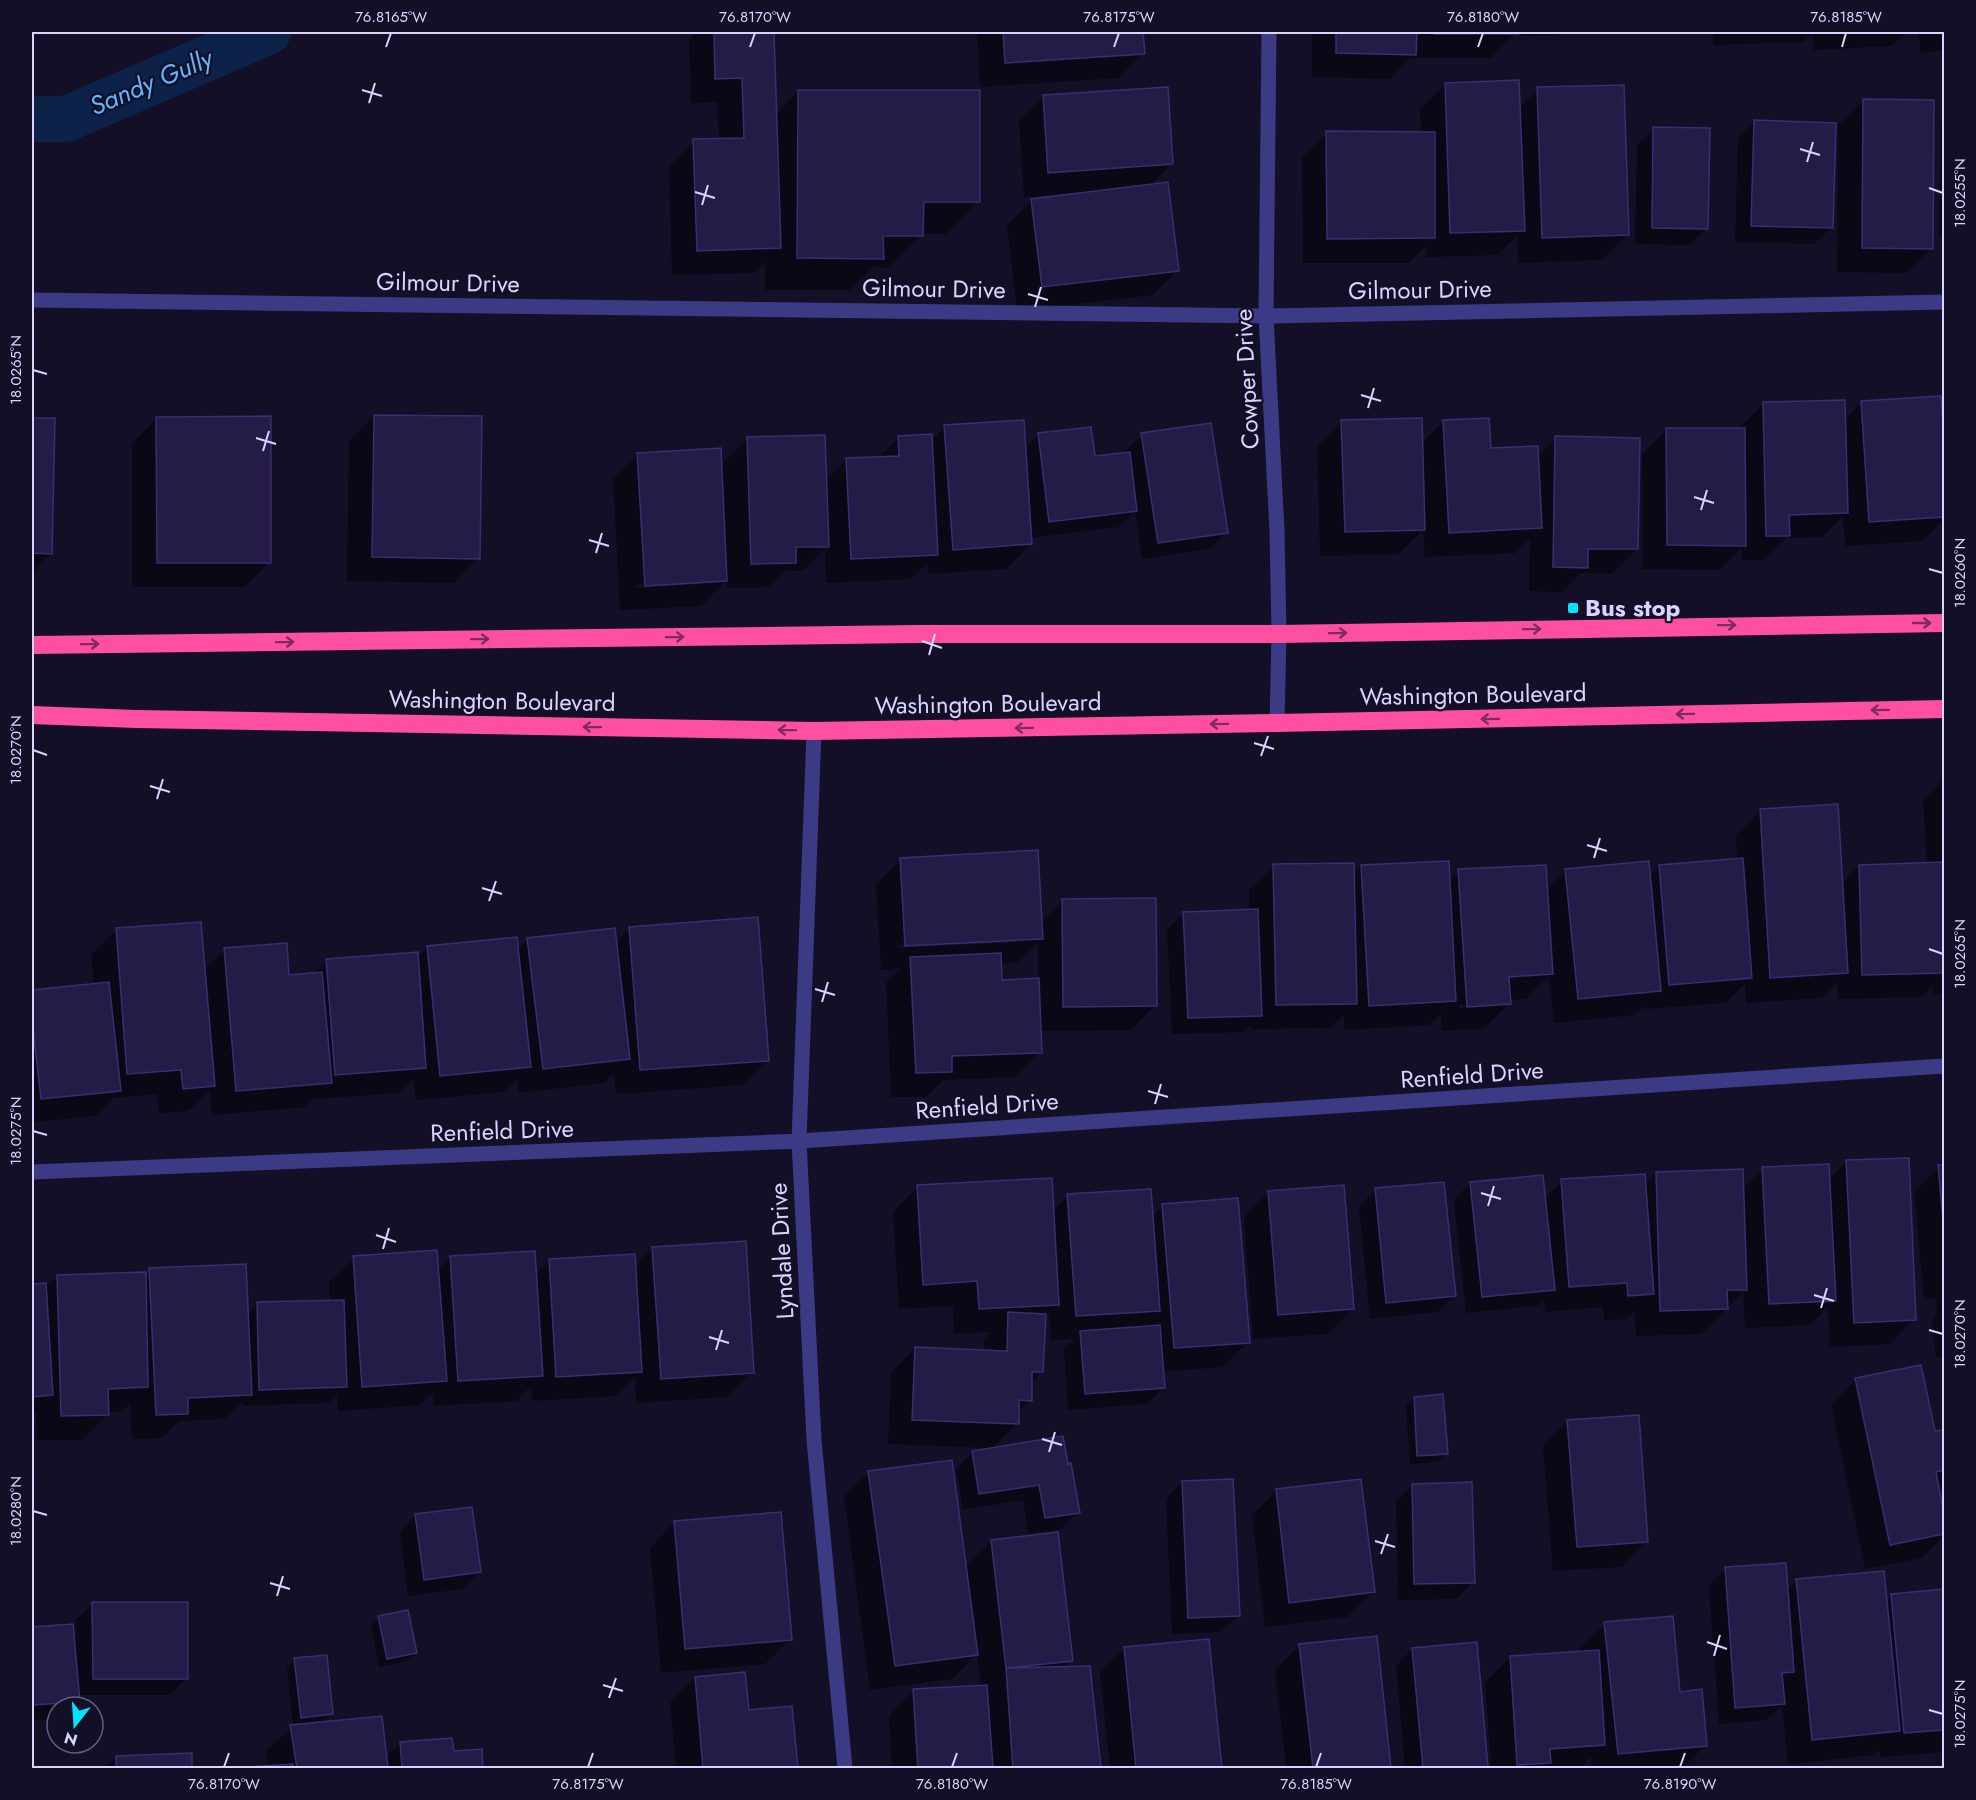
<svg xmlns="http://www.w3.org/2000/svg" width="1976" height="1800" font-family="Jost,sans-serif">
  <rect width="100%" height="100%" fill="#130f26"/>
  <path fill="#0007" fill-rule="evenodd" d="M697,32h75l3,83 23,-24 180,110 -32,33h-24l-33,34 -16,-1 -23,23h-85v-28l-10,11 -83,2 -3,-109 25,-25 25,-1 -2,-38 -26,1 -2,-63z
    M977,32h165l1,21 -24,25 -139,9z
    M1312,32h204v1l-25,25h-81l-20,21 -78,-2z
    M1526,32h73l-72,4z
    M1713,32h193l-14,14 -78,4 -1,-18 -10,10 -90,3z
    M1918,32h26v18l-23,3z
    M1445,85l74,23 19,-19 89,146 -25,25 -84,3 -1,-27 -19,19 -72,2v-11l-17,17h-106l-1,-105 25,-25h94l-1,-24z
    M1044,96l127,68 -21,22 28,84 -25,25 -136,16 -10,-86 25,-25 19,-2v-3l-27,2 -5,-76z
    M1863,101l69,147 -25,25 -70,-1 1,-147z
    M1944,120v116h-5l2,-113z
    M1755,121l76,107 -17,16 -79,-2 3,-104z
    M1654,129l52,99 -16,17 -55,-1 2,-99z
    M1940,398l4,71v50l-21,22 -78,5 -2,-30 -21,21 -37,1 -22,22h-21v-12l-23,22 -77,-1v-115l25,-25h71l25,-25 81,16 18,-18z
    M374,416l105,142 -25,25 -107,-2 2,-140z
    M157,418l112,144 -24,25h-113v-144z
    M32,419l22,1 -3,133 -19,20z
    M1342,421l79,23 22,-22 47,28 47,7 19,-19 81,111 -25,25 -31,-1 -19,19 -33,-1 1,-52 -14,14 -91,4 -2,-27 -24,24 -79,2 -3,-110z
    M945,427l80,22 13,-14 55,23 33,-4 -1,-3 17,-16 84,97 -16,17 -68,10 -7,-48 -16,16 -89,11 1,6 -25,25 -78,5 -1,-11 -16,16 -85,4 -1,-34 -22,22h-17l-16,16 -43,1 -1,-8 -25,26 -81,4 -7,-131 25,-25 82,12 28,-28 77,43 22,-22 31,-1 21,-21 32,4zM702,581v3l-65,4v-3z
    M1944,779v215h-11v-8l-12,11 -83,2 -1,-17 -15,16 -76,5 -1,-19 -19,19 -81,6 -1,-3 -9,9 -81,8 -5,-47 -23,23 -17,1v4l-24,24 -43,3 -1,-17 -12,11 -85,5v-15l-14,13 -79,1v-4l-7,7 -72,2 -5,-104 17,-17 65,-3v-20l25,-25 79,11 9,-10 87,15 10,-10 87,20 20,-21 83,7 11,-11 77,-6 -1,-25 25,-25 80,74 18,-18 68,-2 -4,-64zM1485,1004v3l-26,1v-3z
    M901,859l140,63 22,-22 93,105 -25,25 -91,1v21l-24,25 -73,3 -17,17h-35l-5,-114 14,-14 -19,1 -5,-86zM1017,939v3l-119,6 -1,-3zM1038,942v37l-37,2 -1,-17 17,-1z
    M630,928l138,132 -25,25 -127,9 -2,-21 -10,10 -86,10 -1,-14 -13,13 -88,8 -3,-21 -13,14 -87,6 -8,8 -93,8 -2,-25 -22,21 -29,2 -2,-19 -44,4 -18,18 -63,6v-130l62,-7 -3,-30 25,-25 88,40 21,-21 63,27 25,-2 14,-13 90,-3 10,-11 90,4 11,-12 87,4z
    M1847,1161l67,158 -24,25 -60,3 -2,-40 -18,18 -65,3 -2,-36 -42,42 -65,2 -1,-25 -8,8 -23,1 -1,-13 -58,5 -1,-13 -7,7 -71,7 -12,-113 16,-17 74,16 18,-18 82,4 12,-12 86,16 21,-20 65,11z
    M1944,1166v191l-8,1 -4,-39 5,-6 -1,-15 -12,1 -10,-107 25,-25z
    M918,1187l134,24 16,-15 83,21 12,-11 85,136 -25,25 -61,5 1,16 -16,16 -79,6 -4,-61 10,-10 -23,1 -2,-27 -5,5 -2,54 -11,11 -1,17 -13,13v11l-26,25 87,63 -17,17 -32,5 42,126 -8,8 25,-1 12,101h-208l-3,-52 24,-25 68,-4 -4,-33 -25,25 -82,11 -26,-193 25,-25 96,96 26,-27 38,-4 -6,-37 -60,10 -7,-41 17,-17 16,-4 -101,-4 3,-71 24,-25 69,3v-12l7,-7 -37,2 -1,-28 -54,3 -6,-97z
    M1375,1190l79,106 -16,16 -68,7 -11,-112z
    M1269,1192l84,117 -25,25 -75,5 -9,-122z
    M653,1248l99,124 -24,25 -92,6 -1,-26 -19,19 -84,5 -1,-15 -14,15 -83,5 -1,-13 -13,12 -82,6 -1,-17 -9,9 -85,3v-4l-18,17 -46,2 -17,17 -30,1 -2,-36 -8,9h-15v3l-25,25h-45l-1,-28h-4v-126l12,-1v4l14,-13 88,-2 4,-5 97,46 10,-11 73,-2 -1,-20 25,-25 83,14 14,-14 84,18 14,-14 85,6z
    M1856,1379l78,54 10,-2v57l-6,2 6,33v12l-22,23 -57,11 -34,-165z
    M1414,1398l32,56 -8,8 -28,2 -4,-58z
    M1568,1421l79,121 -25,25 -69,4 -10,-125z
    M1182,1482l56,133 -17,17 -49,2 -6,-135z
    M1412,1485l61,97 -17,17 -58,1 -2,-98z
    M1277,1490l96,102 -25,25 -83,10 -13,-112z
    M416,1515l63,57 -17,17 -54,7 -8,-64z
    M674,1523l116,117 -25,24 -104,9 -11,-125z
    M1725,1569l62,21 10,-10 89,21 6,-6 52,-5v162l-64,5 -1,-7 -5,5 -86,9 -6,-59 -16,15 -47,4 -10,-139z
    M93,1604l93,75 -16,16h-92v6l-5,6h-16v11l-25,2v-92l40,-3 2,24h2v-29z
    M379,1617l37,36 -8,8 -29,6 -8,-42z
    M1605,1624l74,70 27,51 -24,23h-90l-1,-11 -11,11h-89l-6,-86 25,-25 71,-4 -1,-4z
    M1375,1638l14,130h-103l-11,-98 25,-25z
    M1208,1641l13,127h-111l-10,-95 25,-25z
    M1475,1644l12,124h-82l-9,-102 16,-17z
    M295,1659l37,54 -11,10 64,35 15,-15 52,9 29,-2 1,18h-229l15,-1 -2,-16 27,-25 -6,-59z
    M695,1678l52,34 44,-5 5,61h-120l-6,-65z
    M190,1755l1,13h-86l11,-10z"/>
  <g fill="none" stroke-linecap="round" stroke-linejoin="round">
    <path stroke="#0c2248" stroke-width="46" d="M32,119h34l202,-87"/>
  </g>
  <path fill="#241b47" stroke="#3b2d73" stroke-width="1.5" d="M714,32h60l7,216 -84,3 -4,-112 51,-1 -2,-60 -27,1z
    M1003,32h140l2,22 -140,9z
    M1336,32h81l-1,23 -80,-2z
    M1434,32h84v2h-84z
    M1519,80l6,151 -75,2 -5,-150z
    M1624,85l5,150 -87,3 -5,-151z
    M1168,87l5,77 -125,9 -5,-78z
    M798,90h182v112h-56l-1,34h-40l1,23 -87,-1z
    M1863,99l71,1 -1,149 -71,-1z
    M1754,120l82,3 -3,105 -82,-2z
    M1653,127l57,1 -2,101 -56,-1z
    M1326,131l109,1v106l-108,1z
    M1168,182l11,89 -137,16 -11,-88z
    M1941,396l3,50v71l-75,5 -8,-121z
    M1845,400l3,113 -59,2 1,21h-24l-3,-134z
    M374,415l108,1 -2,143 -108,-2z
    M271,416v147h-114l-1,-146z
    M32,418h23l-3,136 -20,-1z
    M1422,418l3,112 -80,2 -4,-112z
    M1489,418l2,30 47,-2 4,82 -93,5 -6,-113z
    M1024,420l8,124 -79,6 -9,-125z
    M1211,423l17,110 -70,10 -17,-110z
    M1091,427l4,29 35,-4 7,59 -88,11 -11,-89z
    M1666,428h79l1,118 -79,-1z
    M932,434l6,121 -87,4 -5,-101 53,-2 -1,-20z
    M825,435l4,112h-33v16l-45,1 -4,-127z
    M1555,436l85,2 -2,111h-50v19l-35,-1z
    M721,448l6,133 -82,5 -8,-133z
    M1838,804l10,169 -78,5 -10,-169z
    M1038,850l5,89 -138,7 -5,-88z
    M1743,858l9,120 -83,7 -10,-120z
    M1449,861l7,140 -87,5 -8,-141z
    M1649,861l12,130 -83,8 -13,-130z
    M1944,862v111l-82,2 -3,-110z
    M1354,863l3,141 -81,1 -3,-141z
    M1546,865l7,109 -44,3 2,27 -44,3 -9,-138z
    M1156,898l1,108 -94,1 -1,-108z
    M1258,909l4,107 -74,2 -5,-106z
    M758,917l11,144 -129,9 -11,-143z
    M201,922l14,164 -32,3 -2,-19 -54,4 -11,-146z
    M615,928l15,131 -87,10 -16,-131z
    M517,937l14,130 -91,9 -13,-130z
    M287,943l2,32 33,-3 10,111 -96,8 -12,-143z
    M418,952l8,116 -91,7 -9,-116z
    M1001,953l1,27 37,-2 3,75 -90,3v16l-36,1 -6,-116z
    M109,982l12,109 -80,8 -9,-79v-30z
    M1909,1158l7,162 -62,3 -8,-163z
    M1829,1164l7,137 -67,3 -7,-137z
    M1938,1165h6v66z
    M1743,1169l4,121h-20l1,19 -68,2 -4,-139z
    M1645,1174l9,120 -26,2 -1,-13 -58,4 -8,-108z
    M1543,1175l12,115 -73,7 -12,-115z
    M1052,1178l7,127 -80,4 -2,-28 -54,4 -6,-100z
    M1444,1182l12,114 -70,7 -11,-115z
    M1344,1185l10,124 -76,6 -10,-124z
    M1151,1189l9,122 -84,5 -9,-122z
    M1238,1198l12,145 -76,5 -12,-144z
    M746,1241l8,132 -93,6 -9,-132z
    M437,1250l10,131 -85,6 -9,-131z
    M535,1251l8,125 -85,5 -8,-125z
    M635,1254l7,118 -86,5 -7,-118z
    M246,1264l6,131 -64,3v16l-32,1 -7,-147z
    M146,1272l2,115 -40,2 1,26 -48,1 -4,-141z
    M46,1283l7,112 -21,2v-113z
    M344,1300l3,87 -88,3 -2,-88z
    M1008,1312l38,2 -3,58h-11v29l-13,-1v24l-107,-4 3,-73 92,4z
    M1160,1325l5,63 -80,6 -5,-63z
    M1921,1365l14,66 9,-1v40l-8,2 8,43v19l-54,11 -35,-167z
    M1443,1394l5,60 -31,2 -3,-59z
    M1639,1415l9,127 -71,5 -10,-127z
    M1063,1436l5,28 3,-1 9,50 -35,5 -6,-33 -60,9 -7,-43z
    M952,1460l26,195 -83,11 -27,-195z
    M1233,1479l7,137 -52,2 -6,-137z
    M1361,1479l14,113 -86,11 -13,-114z
    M1472,1482l3,101 -61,1 -2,-100z
    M472,1507l9,65 -57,8 -9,-66z
    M781,1512l11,128 -107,9 -11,-128z
    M1058,1532l15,129 -67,7 -15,-128z
    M1786,1563l8,109 -12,1 3,31 -50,4 -10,-141z
    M1884,1571l16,160 -88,9 -16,-161z
    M1944,1589v141l-40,3 -13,-139z
    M92,1602h96v77h-95z
    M408,1610l9,43 -30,6 -9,-43z
    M1673,1616l7,76 22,-3 5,57 -89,8 -14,-132z
    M73,1624l7,78 -48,3v-78z
    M1377,1636l14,132h-78l-14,-124z
    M1209,1639l13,129h-86l-12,-121z
    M1477,1642l11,126h-65l-11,-120z
    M1599,1650l6,95 -55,4 1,14 -34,2 -7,-109z
    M327,1655l6,59 -32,4 -7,-60z
    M1090,1666l11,102h-88l-7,-100z
    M745,1672l4,38 43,-4 6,62h-95l-8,-91z
    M987,1685l6,83h-75l-5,-79z
    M382,1716l6,52h-91l-7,-43z
    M452,1738l2,13 28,-2 1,19h-81l-2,-26z
    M192,1753v15h-76v-12z
    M293,1764v4h-60z"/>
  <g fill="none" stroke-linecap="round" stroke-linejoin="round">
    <path stroke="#3d3a85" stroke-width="15" d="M1269,32l-3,284 11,215 2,103 -2,89
      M32,300l1234,16 678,-14
      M814,731l-15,410 15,299 31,328
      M32,1172l767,-31 1145,-75"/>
    <path stroke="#ff4fa3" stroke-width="18" d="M32,645l886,-11h361l665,-11
      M32,715l104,4 678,12 463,-8 667,-14"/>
  </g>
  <defs><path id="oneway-shaft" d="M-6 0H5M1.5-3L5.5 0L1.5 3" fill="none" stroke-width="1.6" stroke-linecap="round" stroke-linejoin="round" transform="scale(1.5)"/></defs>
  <g stroke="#7d2c5e">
    <use href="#oneway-shaft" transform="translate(1922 623)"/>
    <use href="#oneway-shaft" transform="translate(1727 625) rotate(-1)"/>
    <use href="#oneway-shaft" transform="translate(1532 629) rotate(-1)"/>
    <use href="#oneway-shaft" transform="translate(1338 633) rotate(-1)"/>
    <use href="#oneway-shaft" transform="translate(675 637) rotate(-1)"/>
    <use href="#oneway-shaft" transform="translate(480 639) rotate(-1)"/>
    <use href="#oneway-shaft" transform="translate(285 642) rotate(-1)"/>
    <use href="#oneway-shaft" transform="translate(90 644) rotate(-1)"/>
    <use href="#oneway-shaft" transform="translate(1880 710) rotate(179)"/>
    <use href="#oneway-shaft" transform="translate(1685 714) rotate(179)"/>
    <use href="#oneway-shaft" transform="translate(1490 719) rotate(179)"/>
    <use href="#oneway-shaft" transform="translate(1219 724) rotate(179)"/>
    <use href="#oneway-shaft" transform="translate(592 727) rotate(-179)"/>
    <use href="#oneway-shaft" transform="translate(1024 728) rotate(179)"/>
    <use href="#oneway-shaft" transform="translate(787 730) rotate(-179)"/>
  </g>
  <path fill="none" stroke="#d9d4ff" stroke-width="2" d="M386,47l5,-14M750,47l5,-14M1114,47l5,-14M1478,47l5,-14M1842,47l4,-14M362,90l20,6M369,103l6,-20M1800,149l20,6M1807,162l6,-20M1929,188l14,5M695,192l20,6M702,205l6,-20M1028,294l20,6M1035,307l6,-20M33,370l14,4M1361,395l20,6M1368,408l6,-20M256,438l20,6M263,451l6,-20M1694,497l20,6M1701,510l6,-20M589,540l20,6M596,553l6,-20M1929,569l14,4M922,641l20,7M929,655l6,-21M1254,743l20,6M33,750l14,5M1261,756l7,-20M150,786l20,6M157,799l6,-20M1587,845l20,6M1594,858l6,-20M482,888l20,6M489,901l7,-20M1929,949l14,5M815,989l20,6M822,1002l6,-20M1148,1091l20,6M1155,1104l6,-20M33,1131l14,4M1481,1193l20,6M1488,1206l6,-20M376,1235l20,7M383,1249l6,-21M1814,1295l20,6M1821,1308l6,-20M1929,1330l14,4M709,1337l20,6M716,1350l6,-20M1042,1439l20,6M1049,1452l6,-20M33,1511l14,4M1375,1541l20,6M1381,1554l7,-20M270,1583l20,6M277,1596l6,-20M1707,1642l20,7M1714,1656l6,-21M603,1685l20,6M609,1698l7,-20M1929,1710l14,4M224,1767l5,-14M588,1767l5,-14M952,1767l5,-14M1316,1767l5,-14M1680,1767l5,-14"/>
  <rect fill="#00e5ff" stroke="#130f26" stroke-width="2" x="1567" y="602" width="12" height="12" rx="3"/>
  <g text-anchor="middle" stroke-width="4.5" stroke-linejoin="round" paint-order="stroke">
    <g font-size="24" fill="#d9d4ff" stroke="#130f26">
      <text transform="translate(448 283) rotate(1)" y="8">Gilmour Drive</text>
      <text transform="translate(934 289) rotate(1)" y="8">Gilmour Drive</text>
      <text transform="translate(1420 290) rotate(-1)" y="8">Gilmour Drive</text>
      <text transform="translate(1247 379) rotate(-93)" y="8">Cowper Drive</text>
      <text transform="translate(1473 695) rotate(-1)" y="8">Washington Boulevard</text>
      <text transform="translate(502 701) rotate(1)" y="8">Washington Boulevard</text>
      <text transform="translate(988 704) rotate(-1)" y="8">Washington Boulevard</text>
      <text transform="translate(1472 1075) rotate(-4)" y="8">Renfield Drive</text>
      <text transform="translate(987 1106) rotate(-4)" y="8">Renfield Drive</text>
      <text transform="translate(502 1131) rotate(-2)" y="8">Renfield Drive</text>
      <text transform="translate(782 1251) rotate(-93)" y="8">Lyndale Drive</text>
    </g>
    <g font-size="24" font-weight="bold" fill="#d9d4ff" stroke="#130f26" text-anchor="start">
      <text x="1585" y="616">Bus stop</text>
    </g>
    <g font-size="26" font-style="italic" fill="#62b6ff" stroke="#130f26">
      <text transform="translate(151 82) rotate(-23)" y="9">Sandy Gully</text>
    </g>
  </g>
  <rect width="1976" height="1800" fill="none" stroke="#130f26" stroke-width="66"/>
  <g transform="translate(75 1725) rotate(197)"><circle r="28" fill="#130f26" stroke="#625e7d" stroke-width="1.5"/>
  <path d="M0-4.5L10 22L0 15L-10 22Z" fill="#00e5ff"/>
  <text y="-9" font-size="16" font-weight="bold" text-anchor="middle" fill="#d9d4ff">N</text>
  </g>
  <rect x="33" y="33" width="1910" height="1734" fill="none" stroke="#d9d4ff" stroke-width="2"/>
  <g font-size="15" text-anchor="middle" fill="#d9d4ff">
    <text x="391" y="22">76.8165°W</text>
    <text x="755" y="22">76.8170°W</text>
    <text x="1119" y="22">76.8175°W</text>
    <text x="1483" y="22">76.8180°W</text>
    <text x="1846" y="22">76.8185°W</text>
    <text transform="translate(1960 193) rotate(-90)" y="5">18.0255°N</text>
    <text transform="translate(16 370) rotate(-90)" y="5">18.0265°N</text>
    <text transform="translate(1960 573) rotate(-90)" y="5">18.0260°N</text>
    <text transform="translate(16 750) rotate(-90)" y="5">18.0270°N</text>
    <text transform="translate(1960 954) rotate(-90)" y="5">18.0265°N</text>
    <text transform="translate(16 1131) rotate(-90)" y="5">18.0275°N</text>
    <text transform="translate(1960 1334) rotate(-90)" y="5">18.0270°N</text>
    <text transform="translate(16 1511) rotate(-90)" y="5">18.0280°N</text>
    <text transform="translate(1960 1714) rotate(-90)" y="5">18.0275°N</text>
    <text x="224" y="1789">76.8170°W</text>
    <text x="588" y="1789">76.8175°W</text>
    <text x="952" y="1789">76.8180°W</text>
    <text x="1316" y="1789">76.8185°W</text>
    <text x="1680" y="1789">76.8190°W</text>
  </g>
</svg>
